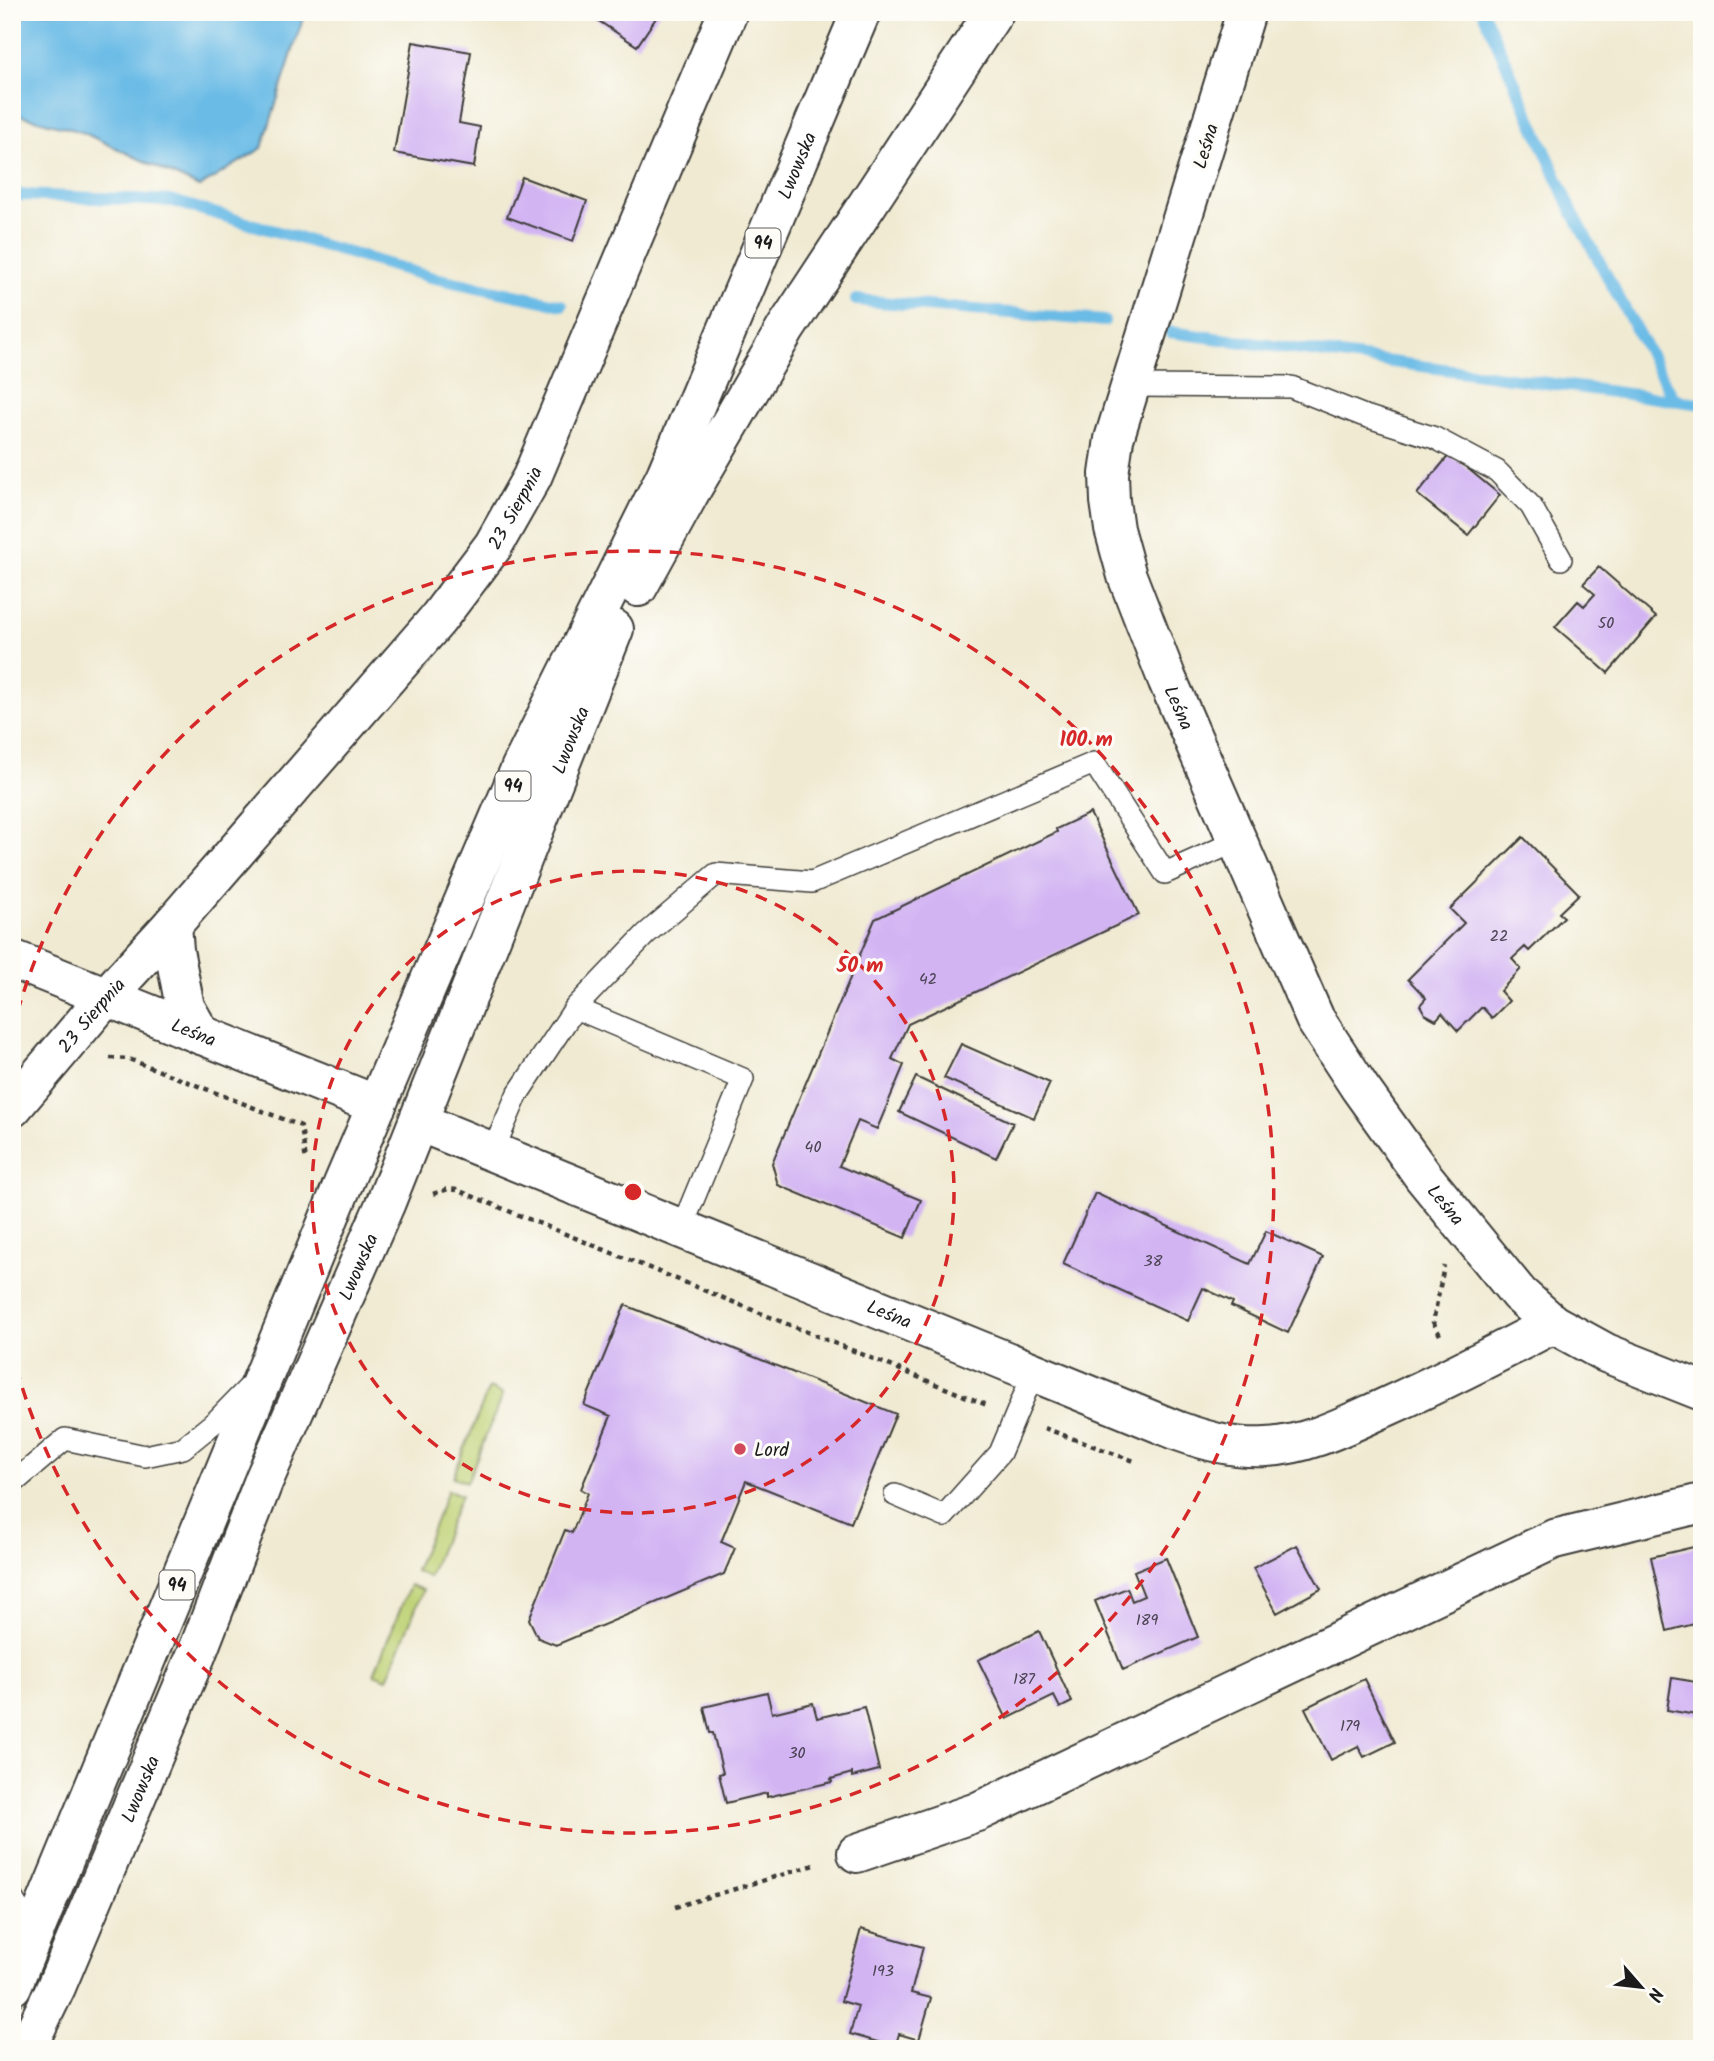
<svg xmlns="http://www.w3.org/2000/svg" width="1714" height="2061" font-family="Kalam,sans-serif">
  <rect width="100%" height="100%" fill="#fdfcf7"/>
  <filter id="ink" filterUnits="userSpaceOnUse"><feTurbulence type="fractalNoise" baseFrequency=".0143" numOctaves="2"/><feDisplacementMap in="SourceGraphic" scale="14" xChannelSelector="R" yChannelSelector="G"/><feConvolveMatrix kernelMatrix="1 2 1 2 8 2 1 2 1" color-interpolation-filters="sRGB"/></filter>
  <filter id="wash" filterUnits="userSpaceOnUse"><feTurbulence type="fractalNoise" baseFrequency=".00686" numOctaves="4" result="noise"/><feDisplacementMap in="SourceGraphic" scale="28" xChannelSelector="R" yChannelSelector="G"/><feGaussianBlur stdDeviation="1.57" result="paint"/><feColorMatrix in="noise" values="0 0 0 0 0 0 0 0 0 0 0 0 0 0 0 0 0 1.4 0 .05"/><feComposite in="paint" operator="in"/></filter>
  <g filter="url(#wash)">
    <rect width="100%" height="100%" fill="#f0ead2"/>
    <path fill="#bed275" stroke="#6d7748" stroke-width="2" d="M489,1388l14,6 -36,88 -14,-5z
      M448,1490l13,5 -32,82 -14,-6z
      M410,1585l13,5 -36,89 -13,-5z"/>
    <path fill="#6bbbe6" stroke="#446c81" stroke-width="2" d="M12,12h293l-43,136 -63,39 -117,-55 -70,-19z"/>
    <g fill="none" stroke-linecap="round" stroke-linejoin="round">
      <path stroke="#6bbbe6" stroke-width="12" d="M1483,12l90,201 102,188
        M12,190l7,5 154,6 257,76 132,28
        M856,300l248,21
        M1170,332l532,72"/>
    </g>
    <g id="blocks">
      <path fill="#d2b4f3" d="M585,12h75l-23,34z
        M413,42l58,10 -12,71 21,4 -6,40 -80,-14z
        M522,177l65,24 -14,40 -66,-24z
        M1450,454l50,41 -32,40 -51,-41z
        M1599,567l57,50 -48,56 -53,-46 23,-26 6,5 11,-12 -12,-10z
        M1090,813l49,102 -231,109 -16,35 12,6 -27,64 -19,-8 -19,45 82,34 -16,38 -127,-53 -6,-22 103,-244 182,-87 -1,-3z
        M1523,837l56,57 -20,19 5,4 -35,34 -4,-4 -13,12 9,10 -21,22 9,10 -17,17 -10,-11 -24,24 -16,-18 -6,7 -11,-6 -5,-9 6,-7 -18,-19 56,-56 -14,-14z
        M961,1044l89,39 -16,35 -90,-40z
        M916,1077l97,46 -17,35 -97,-46z
        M1095,1193l155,71 16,-33 57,26 -35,76 -57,-27 2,-4 -30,-14 -15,33 -125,-57z
        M625,1305l271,109 -45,109 -105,-42 -25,61 14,6 -11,26 -168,71 -18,-7 -9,-19 36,-89 7,3 16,-40 -7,-4 30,-73 -27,-11z
        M1297,1545l24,44 -44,24 -24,-45z
        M1702,1545v77l-35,9 -16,-74z
        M1166,1558l32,79 -75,33 -28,-69 32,-13 5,13 12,-5 -10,-25z
        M1039,1631l33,71 -12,6 -6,-12 -47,23 -29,-59z
        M1672,1678l30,5v33l-35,-6z
        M1364,1679l31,63 -31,15 -6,-11 -27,14 -26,-52z
        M767,1692l5,21 41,-10 4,15 47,-11 15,63 -27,7v-4l-21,6 1,3 -65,15v-4l-41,10 -7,-29 4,-1 -10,-40h-3l-6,-26z
        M861,1929l62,18 -12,46 20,5 -12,42 -20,-6 -4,13 -45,-13 8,-28 -17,-5z"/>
    </g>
  </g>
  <g filter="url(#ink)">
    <use href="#blocks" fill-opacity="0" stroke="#3c3b37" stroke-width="2"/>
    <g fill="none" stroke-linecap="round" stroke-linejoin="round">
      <defs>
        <path id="service" d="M1130,386l161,1 71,28 73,23 62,33 34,35 30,53
          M575,1008l71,-74 70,-60 96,8 282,-119 71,110 72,-32
          M493,1151l24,-56 58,-87 168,71 -61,148
          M12,1484l53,-45 80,17 38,-8 33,-27 34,-35
          M895,1495l49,21 56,-63 34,-81
          M12,1898l21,35"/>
        <g id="minor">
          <path id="s1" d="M1246,12l-132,427 -5,35 1,27 4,28 13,47 40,103 148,340 45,69 63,88 96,118 34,30 53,29 96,38"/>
          <path d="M172,925l2,25 11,57 16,28"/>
          <path id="s2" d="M12,959l365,146"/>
          <path id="s3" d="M12,1108l93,-110 67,-73 265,-305 56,-74 39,-69 196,-465"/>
          <path id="s4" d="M419,1122l759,309c28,10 57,18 88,16 43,-2 82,-23 120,-40 57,-26 112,-54 167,-83"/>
          <path d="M857,1853l120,-41 577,-273 148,-36"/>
        </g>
        <g id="primary">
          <path d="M638,587l51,-93 97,-166 208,-316"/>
          <path id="s5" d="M12,1986l331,-802 178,-417 145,-292 195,-463"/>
          <path id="s6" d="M26,2049l30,-62 141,-334 67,-173 122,-278 228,-573"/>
        </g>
      </defs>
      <use href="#service" stroke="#3c3b37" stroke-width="24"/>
      <use href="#minor" stroke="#3c3b37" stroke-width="42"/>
      <use href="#primary" stroke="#3c3b37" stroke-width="42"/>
      <path stroke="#3c3b37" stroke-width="4.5" stroke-dasharray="5 5" stroke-linecap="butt" d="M110,1058l19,1 172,67 5,35
        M433,1194l15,-5 9,1 530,215
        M1440,1335l-7,-13 11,-56
        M1044,1428l90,33
        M675,1907l143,-43"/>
      <use href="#service" stroke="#fff" stroke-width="21"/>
      <use href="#minor" stroke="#fff" stroke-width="38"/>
      <use href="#primary" stroke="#fff" stroke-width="38"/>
    </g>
  </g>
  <g fill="none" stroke="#d62828" stroke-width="3.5" stroke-dasharray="12 9">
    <circle cx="633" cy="1192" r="321"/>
    <path d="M12 1032A641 641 0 1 1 12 1352"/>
  </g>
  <circle fill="#d1495b" stroke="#fdfcf7" stroke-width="2.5" cx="740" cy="1449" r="7"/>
  <g text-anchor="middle" stroke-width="6" stroke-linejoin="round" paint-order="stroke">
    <g font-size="16" fill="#4a4252">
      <text x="1606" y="628">50</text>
      <text x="1499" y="941">22</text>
      <text x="928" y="984">42</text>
      <text x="813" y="1152">40</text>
      <text x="1153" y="1266">38</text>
      <text x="1147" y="1625">189</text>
      <text x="1024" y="1684">187</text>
      <text x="1350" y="1731">179</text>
      <text x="797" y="1758">30</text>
      <text x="883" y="1976">193</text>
    </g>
    <g fill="#fdfcf7" stroke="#605f5e" stroke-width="2">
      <rect x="745.5" y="228.5" width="35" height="29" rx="5"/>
      <rect x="495.5" y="771.5" width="35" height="29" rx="5"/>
      <rect x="159.5" y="1570.5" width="35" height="29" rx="5"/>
    </g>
    <g font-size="18" font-weight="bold" fill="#1c1c1c">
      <text x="763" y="249">94</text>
      <text x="513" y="792">94</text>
      <text x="177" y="1591">94</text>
    </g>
    <g font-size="19" fill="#1c1c1c" stroke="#fdfcf7">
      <text transform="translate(1205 146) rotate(-73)" y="7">Leśna</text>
      <text dy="7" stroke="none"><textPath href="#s5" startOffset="1983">Lwowska</textPath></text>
      <text dy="7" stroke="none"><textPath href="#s3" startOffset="784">23 Sierpnia</textPath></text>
      <text dy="7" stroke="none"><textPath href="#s1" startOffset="728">Leśna</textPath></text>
      <text dy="7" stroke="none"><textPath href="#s6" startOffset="1418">Lwowska</textPath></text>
      <text dy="7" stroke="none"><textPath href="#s3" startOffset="122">23 Sierpnia</textPath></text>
      <text dy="7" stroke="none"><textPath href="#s2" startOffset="196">Leśna</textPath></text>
      <text dy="7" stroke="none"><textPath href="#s1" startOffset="1295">Leśna</textPath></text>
      <text dy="7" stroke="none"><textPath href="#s6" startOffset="850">Lwowska</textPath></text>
      <text dy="7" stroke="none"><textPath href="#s4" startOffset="508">Leśna</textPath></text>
      <text dy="7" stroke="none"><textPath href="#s6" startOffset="284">Lwowska</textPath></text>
    </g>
    <g font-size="19" fill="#1c1c1c" stroke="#fdfcf7" text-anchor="start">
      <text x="754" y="1456">Lord</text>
    </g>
  </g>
  <circle cx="633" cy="1192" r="10" fill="#d62828" stroke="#fdfcf7" stroke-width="3.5"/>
  <g font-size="21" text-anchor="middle" font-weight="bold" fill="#d62828" stroke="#fdfcf7" stroke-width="6" stroke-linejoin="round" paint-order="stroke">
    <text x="1086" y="746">100 m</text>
    <text x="860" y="972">50 m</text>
  </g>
  <rect width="1714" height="2061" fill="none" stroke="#fdfcf7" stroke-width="42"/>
  <g transform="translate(1641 1987) rotate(118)" stroke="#fdfcf7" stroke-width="5" paint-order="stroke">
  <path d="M0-5L12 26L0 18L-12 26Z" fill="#1c1c1c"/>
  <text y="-10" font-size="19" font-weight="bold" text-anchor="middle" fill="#1c1c1c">N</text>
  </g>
</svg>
